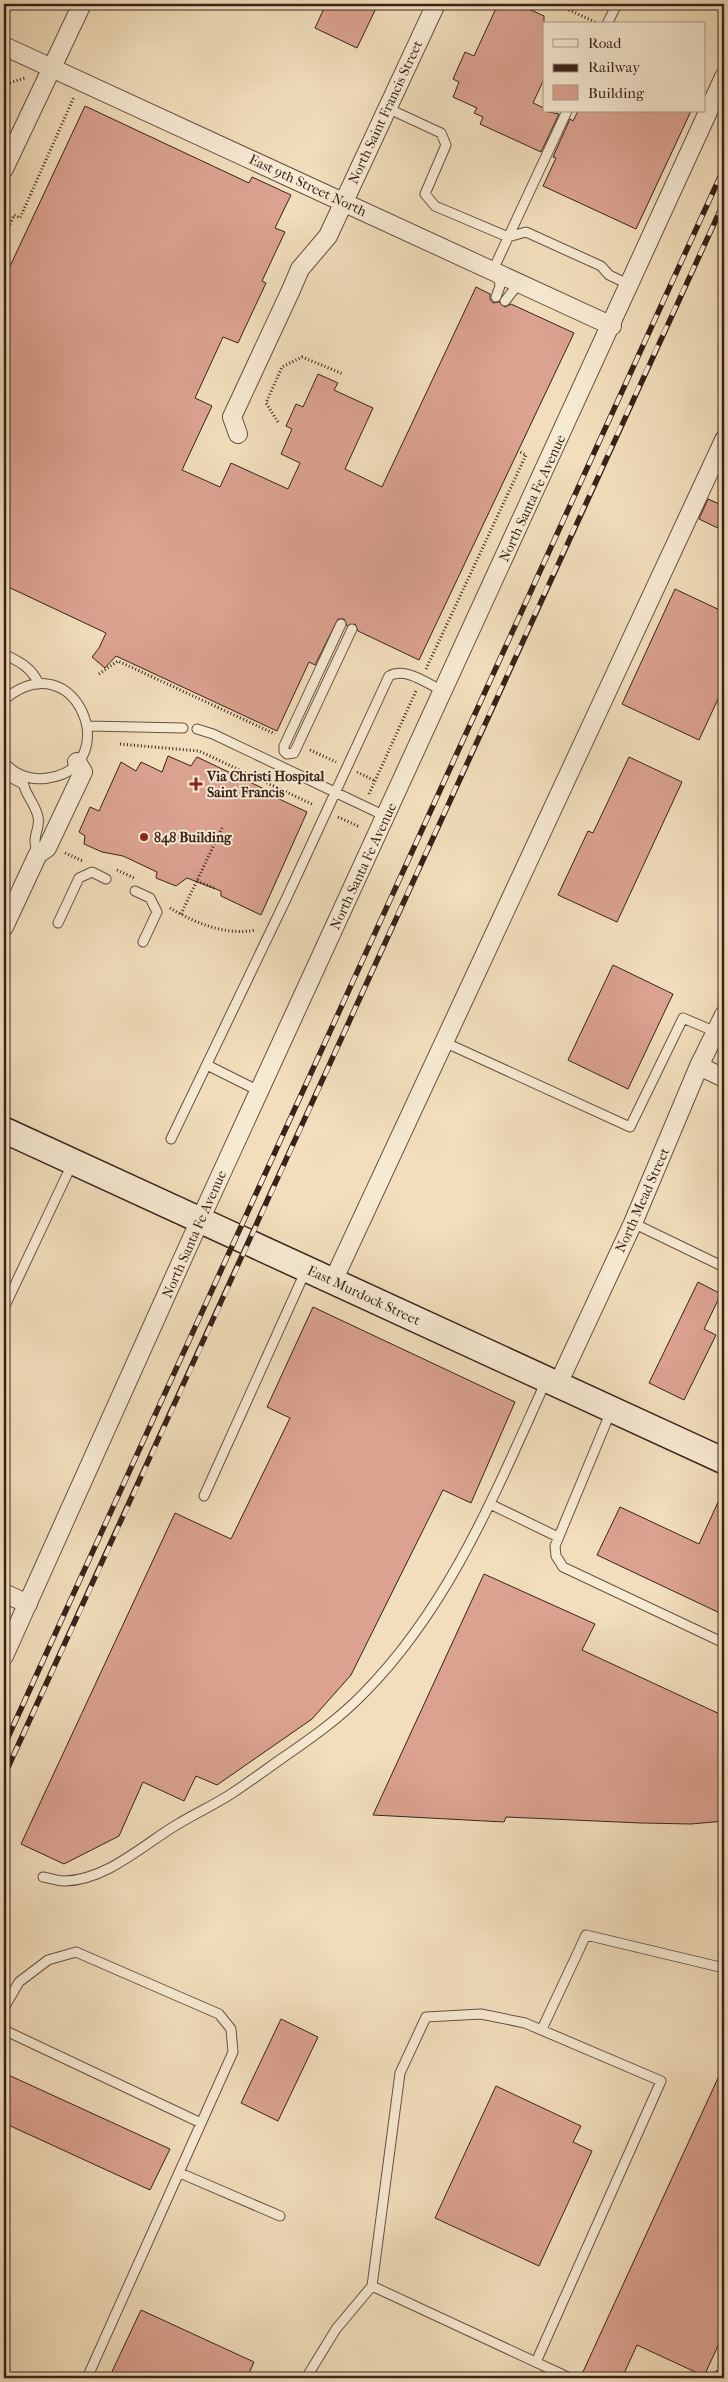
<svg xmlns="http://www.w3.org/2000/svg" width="728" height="2382" font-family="'IM FELL French Canon',serif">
  <rect width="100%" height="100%" fill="#f2debc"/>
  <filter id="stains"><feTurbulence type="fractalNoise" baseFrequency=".004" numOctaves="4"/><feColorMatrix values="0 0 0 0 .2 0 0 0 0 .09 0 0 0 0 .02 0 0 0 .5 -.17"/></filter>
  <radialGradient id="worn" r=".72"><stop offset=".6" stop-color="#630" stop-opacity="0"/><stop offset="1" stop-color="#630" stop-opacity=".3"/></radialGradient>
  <path fill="#dba290" stroke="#38221a" d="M326,4h52l-21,44 -42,-20z
    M498,4h20l26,12v63l-11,24 11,5v3l15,3 -18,38 -61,-28 3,-7 -9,-4 3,-5 -24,-11 6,-15 -6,-3 12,-27 9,4z
    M85,106l164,77 3,-6 39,18 -16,33 10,4 -23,49 4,2 -28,60 -15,-6 -28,61 17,8 -30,64 38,17 11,-24 57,26 12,-26 -19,-9 11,-25 -6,-3 10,-22 7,3 15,-33 20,9 -4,7 39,18 -28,61 37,18 94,-200 14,7v5l3,4 6,-1 6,5 6,-3 63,29 -155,327 -61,-29 -3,-7 -8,2 -3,-7h-6l-23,46 -6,-3 -32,69 -161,-75 -11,12 -13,-11 7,-9 7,-15 -102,-48v-306z
    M578,111h113l-55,118 -93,-43 13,-28 -3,-1 17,-38 3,2z
    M708,499l16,7v25l-25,-12z
    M675,589l49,23v74l-25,54 -77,-36z
    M168,756l23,10 6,-9 80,38v3l30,14 -46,103 -40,-19v-5l-34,-13 -11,8 -20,-8 1,-6 -34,-16 -21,-4 -18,-8 1,-8 -6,-4 11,-25 9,4 22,-49 15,9 5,-9 21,10z
    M629,757l53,25 -65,140 -59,-27 30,-64 5,2z
    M613,965l60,29 -45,95 -60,-29z
    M698,1282l23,12 -17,35 12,6 -32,65 -35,-17z
    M313,1307l202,95 -44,101 -28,-13 -92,185 -39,44 -95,66 -21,-9 -12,25 -41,-19 -24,54 -55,28 -43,-20 154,-331 56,26 59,-121 -23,-11z
    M724,1489v126l-127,-60 23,-48 79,37z
    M484,1574l111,50 -13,26 142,66v105l-33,3 -50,-1 -135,-6 -2,5 -131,-7z
    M281,2019l37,18 -40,84 -37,-18z
    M724,2065v268l-20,43 -67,-31 -15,33h-31l-9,-4z
    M4,2073l166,76 -20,41 -146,-67z
    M496,2086l85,40 -8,16 19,9 -53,115 -104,-48z
    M141,2310l113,52 -7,16h-138z"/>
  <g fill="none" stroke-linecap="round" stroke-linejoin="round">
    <defs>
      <path id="lane" d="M607,24l10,-20
        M387,108l54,25 5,12 -21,49 10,12 73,31 18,-5 75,34 8,9 21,10
        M493,270l74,-159
        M496,297l4,-11 -2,-13
        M505,301l11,-14 6,-3
        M341,624l-57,122v5l3,3 7,-1 58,-124
        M4,654c16,8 27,13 35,30
        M4,700c72,-61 122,67 44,78 -17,3 -33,-3 -44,-16
        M88,726l95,2
        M197,729l16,5 172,82
        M4,774l19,10
        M23,777c-1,15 12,25 15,40 3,14 -8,17 0,37
        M135,891l15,7 7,14 -14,30
        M58,923l21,-45 13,-6 14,7
        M444,1042l186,85 53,-109 33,14
        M207,1065l52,26
        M171,1139l116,-242 102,-221c17,-9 37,7 54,15
        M633,1223l91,44
        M4,1308l69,-146
        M611,1411l-56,135 1,10 7,11 161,76
        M204,1496l102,-226
        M490,1504l68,33
        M43,1877c7,1 15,4 22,4 42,-1 79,-37 113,-57 18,-11 36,-19 53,-30 17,-11 33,-23 50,-35 29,-20 58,-40 83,-66 86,-87 132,-202 182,-312
        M4,2008l15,-26 29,-22 28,-8 143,62 12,15 2,23 -146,326
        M542,2029l44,-94 138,33
        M4,2030l197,93
        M180,2173l100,43
        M372,2286l28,-213 26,-56 55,-3 44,9 136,58 -125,281
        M306,2378l30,-49 36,-43 198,92"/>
      <path id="street" d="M4,46l608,280
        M4,169l78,-165
        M238,434l-6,-17 59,-127 9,-21 28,-33 108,-232
        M4,927l34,-73 9,-6 36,-76 -6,-10
        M699,1066l25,12
        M333,1281l391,-841
        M558,1384l75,-161 66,-157 25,-51
        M4,1593l24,11
        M4,1656l196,-436 524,-1143"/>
      <path id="secondary" d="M4,1130l720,331"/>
    </defs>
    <use href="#lane" stroke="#665142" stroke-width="11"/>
    <use href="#street" stroke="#665142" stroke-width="20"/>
    <use href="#secondary" stroke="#38221a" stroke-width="28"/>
    <path stroke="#38221a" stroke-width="3" stroke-dasharray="1 2.5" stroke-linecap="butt" d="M556,4l39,18
      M4,95l5,-12 16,-5
      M4,237l10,-22 6,3 54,-121
      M278,422l-12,-19 16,-36 20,-10 41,17
      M426,669l100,-214 -8,-4
      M99,674l19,-13 157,73
      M120,744l79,7 115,54
      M310,750l26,12
      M357,772l18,9
      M369,794l47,-103
      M338,817l22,10
      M65,853l18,8
      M117,870l17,8
      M197,881l17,7
      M170,908c25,15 56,28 86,22
      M181,914l42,-88
      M714,2378l10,-22"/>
    <use href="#lane" stroke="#f7ead3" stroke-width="9"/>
    <use href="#street" stroke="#f7ead3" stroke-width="18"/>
    <use href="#secondary" stroke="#f7ead3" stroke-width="25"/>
    <defs>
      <path id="rail" d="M4,1746l720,-1578
        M4,1776c242,-524 478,-1050 720,-1574"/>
    </defs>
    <use href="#rail" stroke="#38221a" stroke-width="5.5"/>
    <use href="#rail" stroke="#f7ead3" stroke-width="4" stroke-dasharray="11" stroke-linecap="butt"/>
  </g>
  <g fill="#8f2418" stroke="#f7ead3" stroke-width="2">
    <path d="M193.5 776.5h5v5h5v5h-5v5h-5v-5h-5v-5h5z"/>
    <circle cx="144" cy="837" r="5"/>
  </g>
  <g text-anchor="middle" stroke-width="4" stroke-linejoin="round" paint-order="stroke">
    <g font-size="14" fill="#38221a" stroke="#f7ead3">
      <text transform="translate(385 112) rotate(-65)" y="5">North Saint Francis Street</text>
      <text transform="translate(308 185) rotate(25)" y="5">East 9th Street North</text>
      <text transform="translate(532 498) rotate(-65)" y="5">North Santa Fe Avenue</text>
      <text transform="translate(363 866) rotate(-65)" y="5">North Santa Fe Avenue</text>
      <text transform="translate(642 1200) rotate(-66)" y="5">North Mead Street</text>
      <text transform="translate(194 1234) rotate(-66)" y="5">North Santa Fe Avenue</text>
      <text transform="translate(364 1295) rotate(25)" y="5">East Murdock Street</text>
    </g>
    <g font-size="14" font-weight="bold" fill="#38221a" stroke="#f7ead3" text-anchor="start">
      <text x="207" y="781">Via Christi Hospital<tspan x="207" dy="16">Saint Francis</tspan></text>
      <text x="154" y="842">848 Building</text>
    </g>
  </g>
  <rect width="728" height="2382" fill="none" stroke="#f2debc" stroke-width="20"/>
  <rect x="5" y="5" width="718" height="2372" fill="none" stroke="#38221a" stroke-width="2.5"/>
  <rect x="10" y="10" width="708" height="2362" fill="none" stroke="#38221a"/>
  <rect x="543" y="22" width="162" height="90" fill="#f7ead3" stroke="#ab9a89"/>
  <rect x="553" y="39" width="25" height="8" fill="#f7ead3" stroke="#ab9a89"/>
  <text x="588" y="48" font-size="15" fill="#38221a">Road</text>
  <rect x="553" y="64" width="25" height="8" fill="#38221a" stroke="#ab9a89"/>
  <text x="588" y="72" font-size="15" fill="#38221a">Railway</text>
  <rect x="553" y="85" width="25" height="15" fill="#dba290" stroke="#ab9a89"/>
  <text x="588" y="98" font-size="15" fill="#38221a">Building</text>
  <rect width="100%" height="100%" filter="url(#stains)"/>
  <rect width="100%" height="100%" fill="url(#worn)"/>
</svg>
